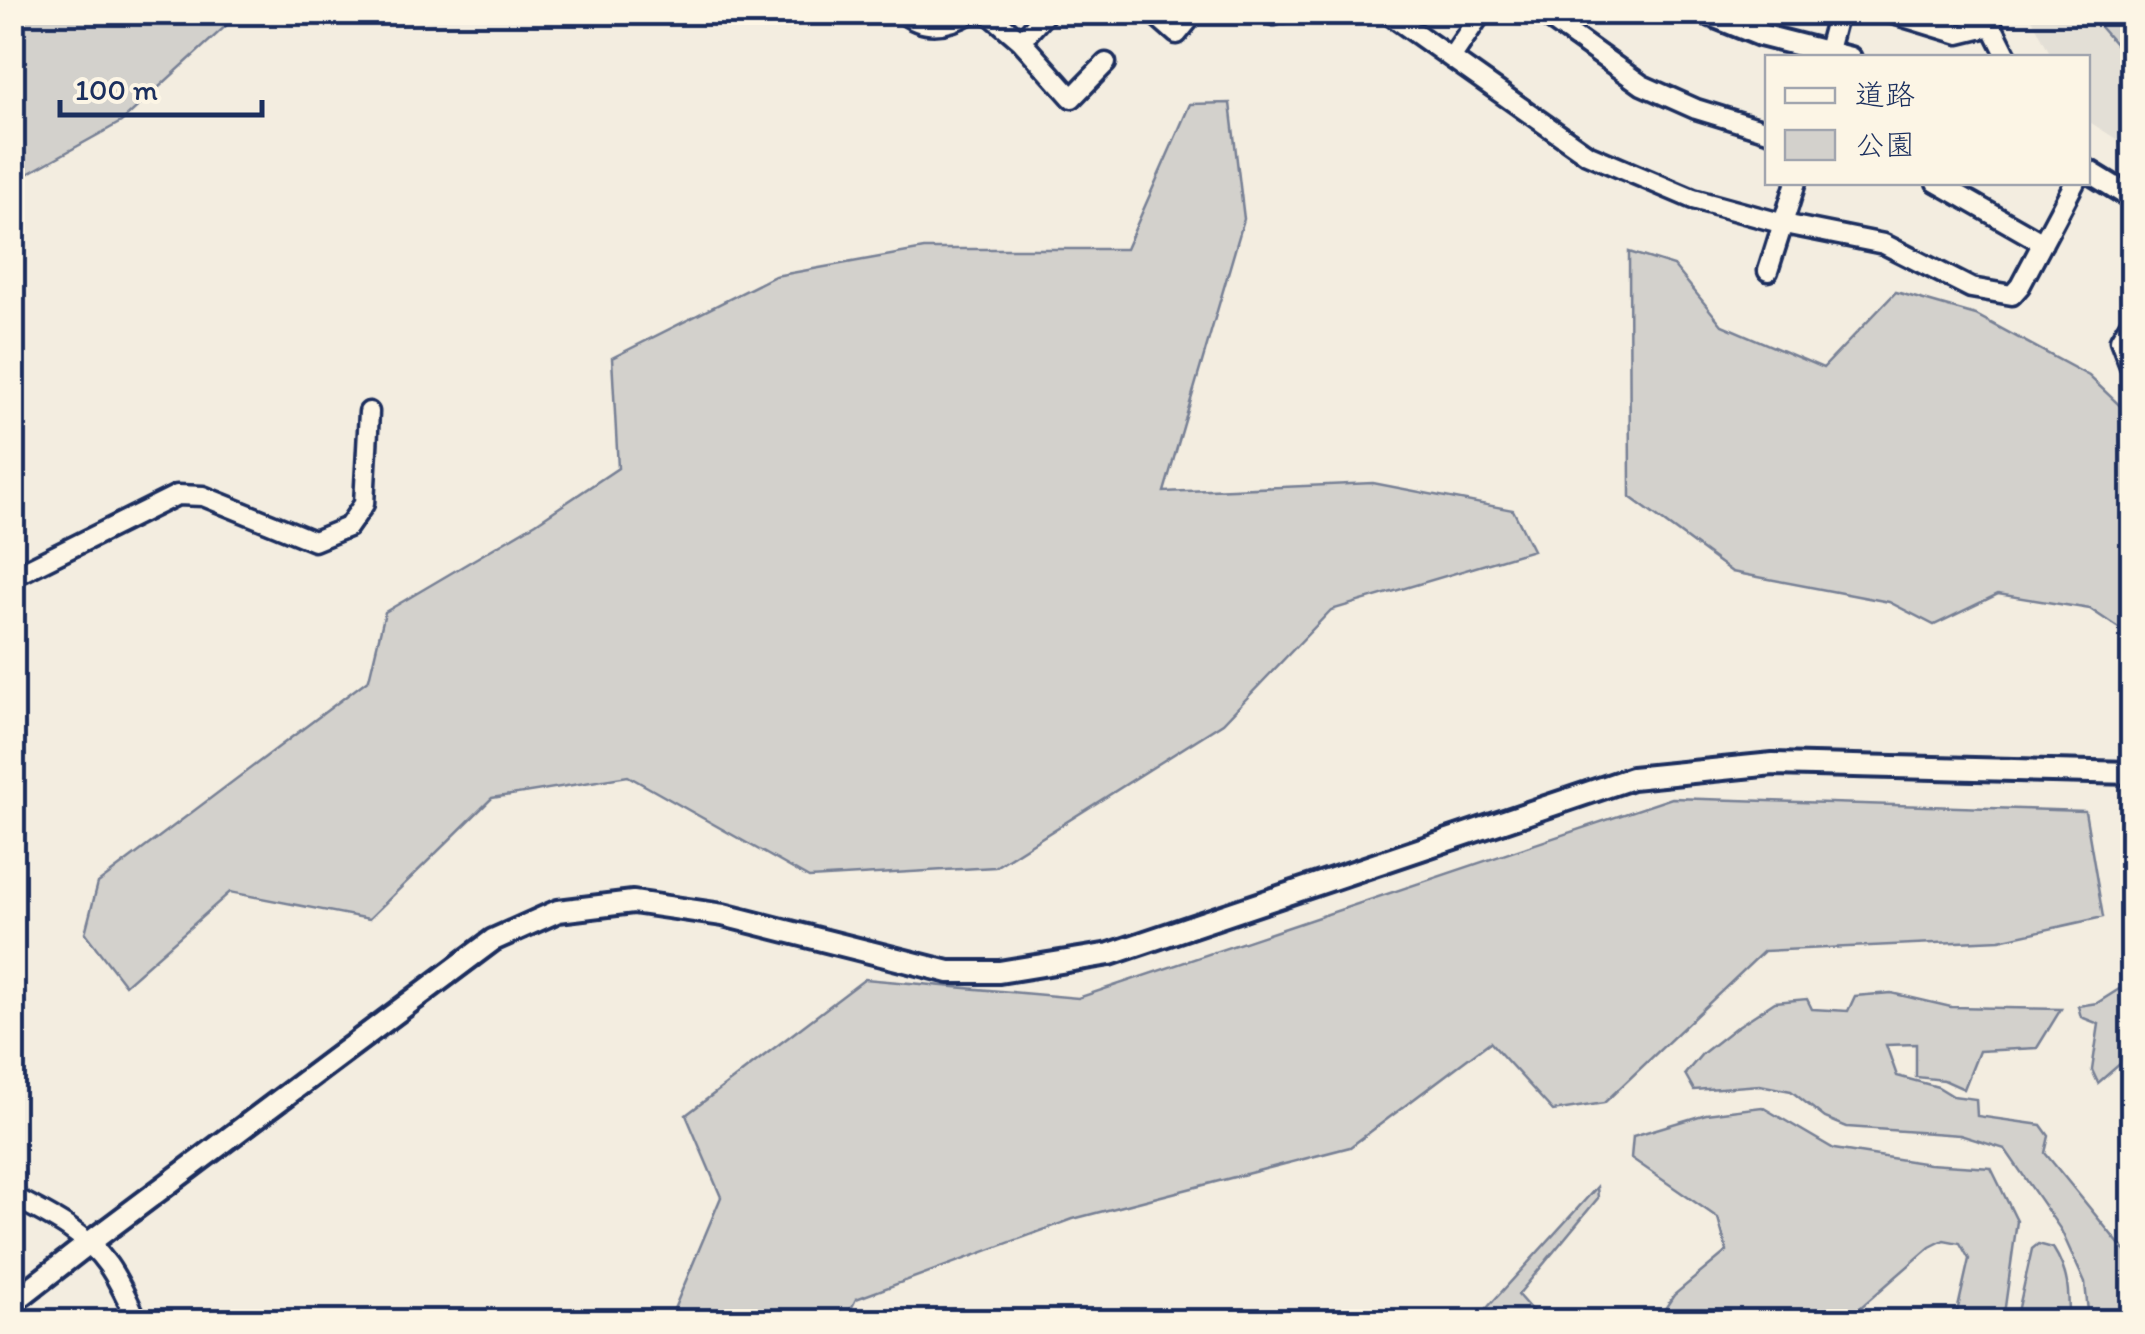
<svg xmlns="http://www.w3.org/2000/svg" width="2145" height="1334" font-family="Itim,'Klee One',sans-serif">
  <rect width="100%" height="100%" fill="#f3ede0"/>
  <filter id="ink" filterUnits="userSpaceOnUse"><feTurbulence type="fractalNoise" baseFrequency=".01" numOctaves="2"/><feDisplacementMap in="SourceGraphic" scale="20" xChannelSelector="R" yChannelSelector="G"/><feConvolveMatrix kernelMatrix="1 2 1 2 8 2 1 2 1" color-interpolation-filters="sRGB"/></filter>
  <g filter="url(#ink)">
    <path fill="#e3dfd6" d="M2029,13h103v136l-44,-28v-63l-36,-1z"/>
    <path fill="#d3d1cc" stroke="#778095" stroke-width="2.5" d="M13,12h227v1l-119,109 -108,60z
      M2088,13h44v47l-1,2z
      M1230,103l14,116 -80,273 209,-9 140,27 20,40 -202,60 -108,113 -228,144 -186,11 -181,-102 -136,22 -123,121 -139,-27 -105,93 -40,-52 13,-50 271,-204 16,-67 151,-89 82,-55 -6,-110 163,-82 149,-27h202l64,-145z
      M1629,252l45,14 48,59 101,43 73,-76 80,23 113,61 43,41v220l-42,-28 -92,-15 -64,31 -45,-23 -157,-30 -102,-75z
      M1672,798l413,13 18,106 -103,23 -236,11 -160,152 -51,8 -63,-69 -140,105 -277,72 -217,80 -11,22h-176l52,-124 -35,-82 179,-136 213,19z
      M2132,981v92l-11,-10 -23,20 -6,-13 7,-46 -18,-7 -3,-11 19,-3z
      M1891,993l60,14 110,2 -24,39 -58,3 -15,38 -20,-9 -28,-3v-33l-30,1 11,31 41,11 15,9 23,3 1,17 64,9 8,11 -4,17 87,107v61h-43l-4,-38 -24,-53 -56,-81 -45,-14 -113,-8 -22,-9 -34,-27 -31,-6 -66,5 -9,-16 17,-20 33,-26 40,-26 32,-3 5,10 36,2 7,-15z
      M1762,1107l72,42 95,15 62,4 26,53 -12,86 -5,14h-45l14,-62 -9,-16 -16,-3 -14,7 -85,74h-188l17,-26 53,-44 -9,-33 -87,-60 2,-22 73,-22z
      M1597,1187l1,11 -80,97 23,26h-43l-11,-13z
      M2038,1244l15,4c16,25 16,45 16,73h-53l16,-72z"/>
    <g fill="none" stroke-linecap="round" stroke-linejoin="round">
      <defs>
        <path id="minor" d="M902,12c23,19 47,14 70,0
          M987,12l34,29 51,57 34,-35
          M1152,12l25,22 18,-22
          M1264,12l10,3 10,-3
          M1386,12l201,142 106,45 91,25 100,20 87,44 41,7 8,-9 55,-104
          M1540,12l102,73 54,24 72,22
          M1887,12l72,22 33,-8
          M1988,12l4,14 16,32
          M1021,41l26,-29
          M1451,58l31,-46
          M1826,58l12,-46
          M1936,182l107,61
          M1768,271l28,-89
          M2132,320l-12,20 12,31
          M12,577l165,-82 26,1 111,45 34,-14 16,-23 5,-92
          M12,1196c36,19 73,36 96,69 12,17 21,38 30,57"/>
        <path id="tertiary" d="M1703,12l57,23 90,23
          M2088,171l44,27
          M12,1303l77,-60 404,-303 65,-29 75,-9 90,13 226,57h50l111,-18 522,-176 141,-14 359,9"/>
      </defs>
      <use href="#minor" stroke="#1b2f5e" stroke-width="25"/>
      <use href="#tertiary" stroke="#1b2f5e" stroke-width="28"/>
      <use href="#minor" stroke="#fcf5e5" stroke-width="18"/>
      <use href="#tertiary" stroke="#fcf5e5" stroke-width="20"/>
    </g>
  </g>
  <rect width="2145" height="1334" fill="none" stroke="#fcf5e5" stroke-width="50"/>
  <rect x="25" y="25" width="2095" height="1284" fill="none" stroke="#1b2f5e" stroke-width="4" filter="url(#ink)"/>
  <rect x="1765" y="55" width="325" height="130" fill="#fcf5e5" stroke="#a2a6af" stroke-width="2.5"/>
  <rect x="1785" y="88" width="50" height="15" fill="#fcf5e5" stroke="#a2a6af" stroke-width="2.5"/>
  <text x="1855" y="105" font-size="30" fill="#1b2f5e">道路</text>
  <rect x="1785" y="130" width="50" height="30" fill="#d3d1cc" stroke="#a2a6af" stroke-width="2.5"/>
  <text x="1855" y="155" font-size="30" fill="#1b2f5e">公園</text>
  <path d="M60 100v15h202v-15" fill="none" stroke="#1b2f5e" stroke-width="5"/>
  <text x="75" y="100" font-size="30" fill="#1b2f5e" stroke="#fcf5e5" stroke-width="8" paint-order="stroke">100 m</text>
</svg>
